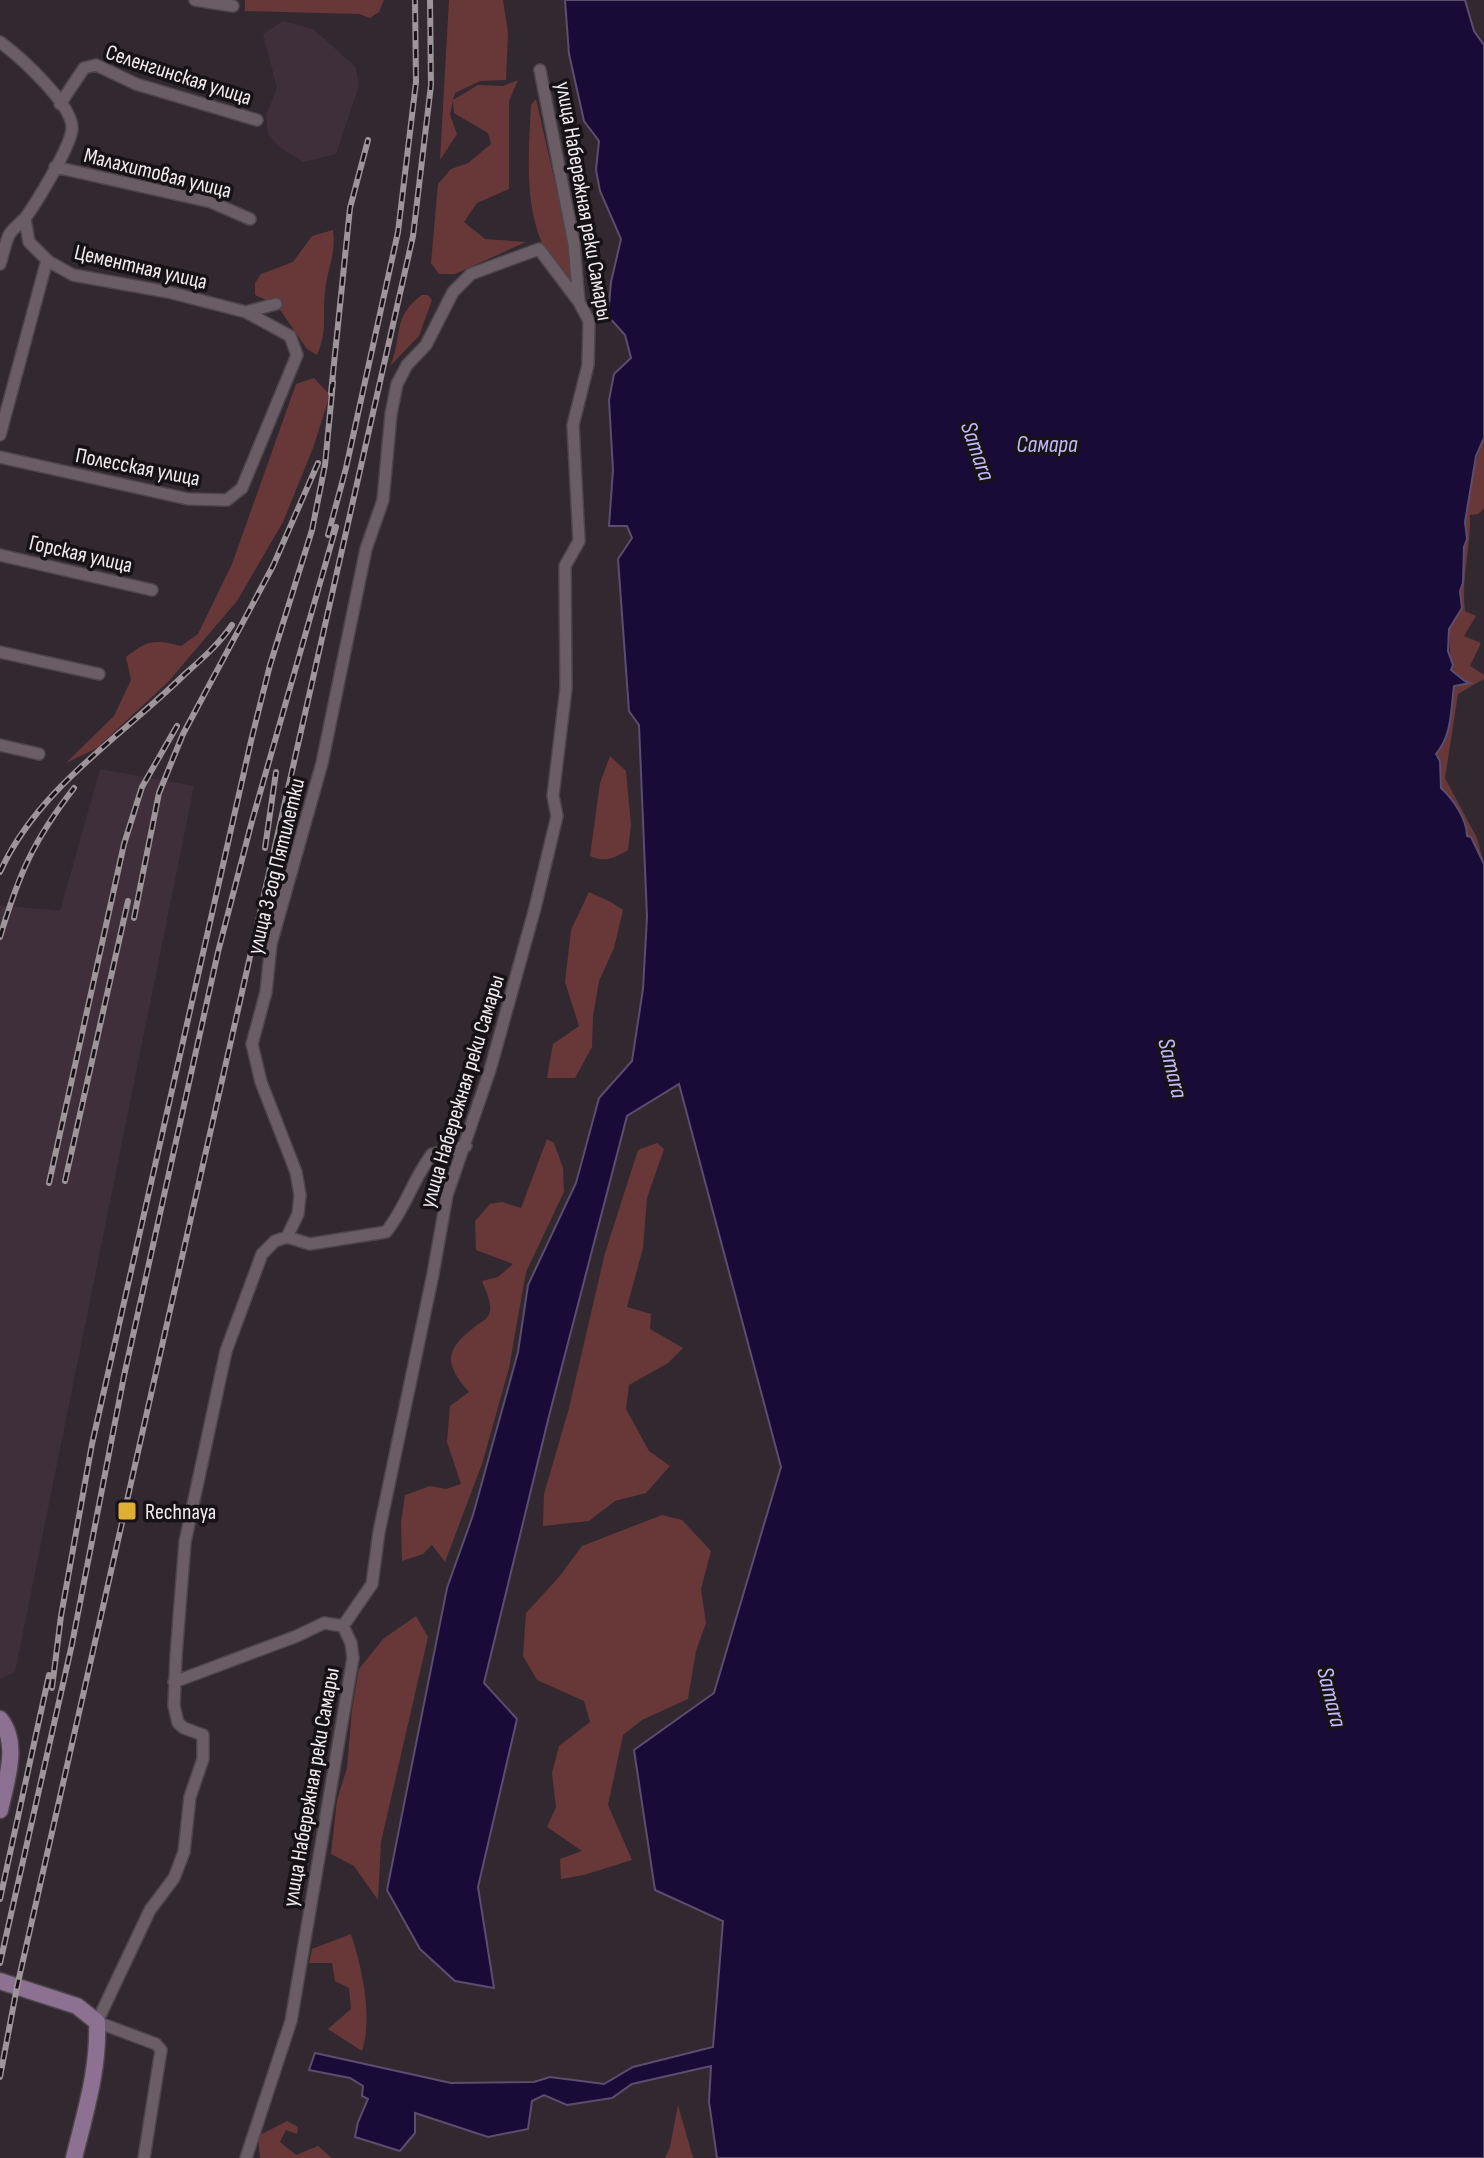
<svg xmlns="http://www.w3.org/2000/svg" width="1484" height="2158" font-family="'Sofia Sans Condensed',sans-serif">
  <rect width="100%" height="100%" fill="#32282f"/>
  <path fill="#3f2f3b" d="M283,21l30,8 43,38 3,19 -23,68 -33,8 -22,-14 -13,-14 -2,-19 11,-27 -14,-54z
    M100,769l94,17 -179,886 -15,7v-774l60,6z"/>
  <path fill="#683839" d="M245,0h139l-5,12 -9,6 -11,-4 -114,-3z
    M449,0h54l5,33 -2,47 -26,1 -25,12 -2,7 25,-15 25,1 15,-6 -9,21v88l-32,14 -13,19 21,17 41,3 -71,32h-16l-8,-11 7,-79 13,-15 17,-6 23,-19 -3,-11 -34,-20 -1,-13 -3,15 7,19 -17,26z
    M536,99l30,132 7,52c-53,-39 -45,-121 -42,-178z
    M333,230c3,27 -6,38 -8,63 -3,25 3,36 -8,62l-10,-6 -31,-45 -21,-9v-12l6,-9 32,-12 19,-26z
    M422,295h6l4,5 -13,36 -29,30c13,-28 1,-49 32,-71z
    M314,378l16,17 -17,53 -30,74 -46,79 -69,81 -71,66 -31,15 48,-47 17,-36 -5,-23c21,-17 29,-18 55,-11l17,-12 34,-70 64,-180z
    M1484,438v71l-6,5 -8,1c1,32 -9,64 -5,96l11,5 -12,20 17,7 -11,23 14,9v4l-26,15 -13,84 32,60 7,26 -13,-27 -5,-1 -13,-36 -12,-12 -1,-27 -4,-7c16,-17 15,-47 18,-68l14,-3 -17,-13 -2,-41 10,-16 5,-66c4,-10 1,-16 1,-26 1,-22 11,-64 19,-83z
    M610,756l16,15 5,54 -3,25c-14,8 -22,13 -38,6l10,-73z
    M589,892l22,10 12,8 -9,38 -15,33 -6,35 -1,31 -17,31h-28l6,-34 26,-18 -14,-44 6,-52z
    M547,1139l7,4 9,25 1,24 -38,80 -17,96 -27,96 -37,98 -13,-17 -9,9 -21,7 -1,-39 4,-27 25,-9 16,3 15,-5 -14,-42 3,-36 19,-14c-27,-31 -23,-43 8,-67 6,-4 12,-7 13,-14 2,-8 -5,-22 -8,-30l16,-4 15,-13 -37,-14 -1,-29 15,-17 12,-2 19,6z
    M657,1143l7,6 -17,49 -4,50 -16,59 24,7 -1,15 33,19 -15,15 -39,22 -3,24 23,42 21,15 -24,27 -31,8 -26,20 -46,5 1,-32 25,-86 36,-155 33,-103z
    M662,1515l20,5 29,31 -10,38 5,34 -10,28 -8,48 -46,21 -19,15 -15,70 24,55 -48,15 -23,4 -1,-20 22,-8 -35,-24 9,-20 -4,-34 7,-27 31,-24 -6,-21 -47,-21 -14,-24 3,-43 33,-36 23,-31z
    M416,1616l12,21 -47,205 -3,58 -24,-34 -23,-12 6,-54 10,-32 5,-59 7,-40 24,-30z
    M351,1934c11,33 22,83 11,117l-34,-22 23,-20 -2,-21 -14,-7 -3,-18h-23l3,-14z
    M678,2105l13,46 2,7h-28l5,-11z
    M287,2121l11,6 -1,7 -11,-4 -6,12 16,13 22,-9 14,12h-72l-2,-22z"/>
  <path fill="#190b38" stroke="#5a4e6f" stroke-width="2" d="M565,0h900l9,31 10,14v393l-8,18 -11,66 2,17 -3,8 -1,36 -3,8 2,17 -13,21 -1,22 5,14 -2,5 14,11 5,2 -16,3c-3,23 -2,50 -18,68l4,7 1,27c12,11 26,31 26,48l4,1 13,27v1294h-767l-8,-56 2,-36 -79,18 -20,14 -45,7 -23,-10 -12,6 -4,28 -40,8 -73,-24v20l-15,18 -45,-14 3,-15 10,-23 -6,-3 1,-10 -13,-8 -41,-8 6,-17 136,30 83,-1 16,-5 54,7 29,-17 80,-20 10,-126 -68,-31 -21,-140 80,-57 67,-226 -102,-383 -52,32 -78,300 -65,267 33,36 -39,168 16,101 -39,-7 -35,-32 -33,-59 60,-302 26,-73 45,-163 10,-67 48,-102 23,-85 33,-37 11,-72 4,-72 -8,-192 -10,-14 -11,-152 14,-21 -5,-12h-18l4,-56 -4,-70 5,-26 17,-16 -6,-23 -17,-19 3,-34 10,-43 -21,-48 -4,-21 3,-29 -15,-20 -15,-67z"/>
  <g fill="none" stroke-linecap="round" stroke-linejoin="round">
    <defs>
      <path id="street" d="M195,0l38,6
        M0,42c19,14 75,64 72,88 -3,19 -34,70 -46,87 -5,6 -13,11 -17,18 -4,9 -6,20 -9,29
        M60,104l24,-36 12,-3 40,19 121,36
        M55,167l156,35 39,17
        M25,219l4,23 19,19 25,14 95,17 78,20 30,-8
        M0,435l47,-175
        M0,457l188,42 39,1 15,-12 55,-133 -7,-19 -44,-24
        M0,555l152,35
        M0,652l99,22
        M0,745l39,9
        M287,1237l23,7 76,-12c19,-23 27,-53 46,-78l34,-8
        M174,1682l123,-46 27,-13 19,3
        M144,2158l17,-108 -5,-6 -59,-22 53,-112 24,-32 10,-26 6,-55 13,-38v-24l-19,-7 -6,-5 -4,-17 2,-50 9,-114 41,-191 36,-97 13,-13 12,-4 11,-23 2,-19 -4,-23 -35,-90 -9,-38 14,-52 5,-48 51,-181 44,-214 17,-49 8,-86 6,-30 10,-19 19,-20 27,-53 18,-18 68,-25 40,53
        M246,2158l45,-137 62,-363 -2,-15 -8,-17 29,-42 7,-52 54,-258 14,-79 43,-125 45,-162 22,-92 -4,-20 13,-108 -1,-122 14,-25 -6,-116 15,-60 1,-44 -10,-19 -5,-58 -34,-174"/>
      <path id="secondary" d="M0,1719c20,24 6,63 0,91
        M0,1981l77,25 20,16c2,47 -12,91 -23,136"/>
    </defs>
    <use href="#street" stroke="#4e454b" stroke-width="14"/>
    <use href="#secondary" stroke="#4e454b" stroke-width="19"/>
    <use href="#street" stroke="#6a5d66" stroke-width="11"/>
    <use href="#secondary" stroke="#8d7193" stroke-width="16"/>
    <defs>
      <path id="rail" d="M331,393l19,-185 18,-68
        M328,535l18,-67 52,-236 18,-150 -1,-82
        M265,848l11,-76
        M0,872c38,-84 121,-135 185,-198 17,-15 34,-30 47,-49
        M134,918l25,-125 24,-59 90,-168 45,-103
        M0,937c19,-63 33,-96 74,-149
        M65,1181l63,-280
        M49,1183l75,-339 18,-57 35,-61
        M52,1688l9,-72 31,-172 159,-703 19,-76 42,-135 13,-65 8,-83
        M0,1899l49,-224
        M0,1963l72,-319 52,-268 94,-424 34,-131 84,-294
        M0,2077l17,-90 396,-1751 18,-151 -1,-85"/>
    </defs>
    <use href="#rail" stroke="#9e959b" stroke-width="6"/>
    <use href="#rail" stroke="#171216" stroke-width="3" stroke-dasharray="9" stroke-linecap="butt"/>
  </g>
  <rect fill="#dfb034" stroke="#171216" stroke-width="3" x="117" y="1501" width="20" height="20" rx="4"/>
  <g text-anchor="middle" stroke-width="7" stroke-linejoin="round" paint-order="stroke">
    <g font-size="22" fill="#f2ebf0" stroke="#171216">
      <text transform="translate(179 74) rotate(18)" y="8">Селенгинская улица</text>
      <text transform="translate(158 172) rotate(14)" y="8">Малахитовая улица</text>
      <text transform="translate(585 201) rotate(80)" y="8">улица Набережная реки Самары</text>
      <text transform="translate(141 266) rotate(13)" y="8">Цементная улица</text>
      <text transform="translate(138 466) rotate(11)" y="8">Полесская улица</text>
      <text transform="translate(81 553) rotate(13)" y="8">Горская улица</text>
      <text transform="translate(275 866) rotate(-76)" y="8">улица 3 год Пятилетки</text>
      <text transform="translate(461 1091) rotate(-73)" y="8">улица Набережная реки Самары</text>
      <text transform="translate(310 1787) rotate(-80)" y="8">улица Набережная реки Самары</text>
    </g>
    <g font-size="22" fill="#f2ebf0" stroke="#171216" text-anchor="start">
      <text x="145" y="1519">Rechnaya</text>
    </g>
    <g font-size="24" font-style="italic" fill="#c3b9f8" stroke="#171216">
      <text x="1047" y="452">Самара</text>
      <text transform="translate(978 451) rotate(71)" y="8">Samara</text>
      <text transform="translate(1173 1068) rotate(76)" y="8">Samara</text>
      <text transform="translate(1332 1697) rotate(76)" y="8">Samara</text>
    </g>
  </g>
</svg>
